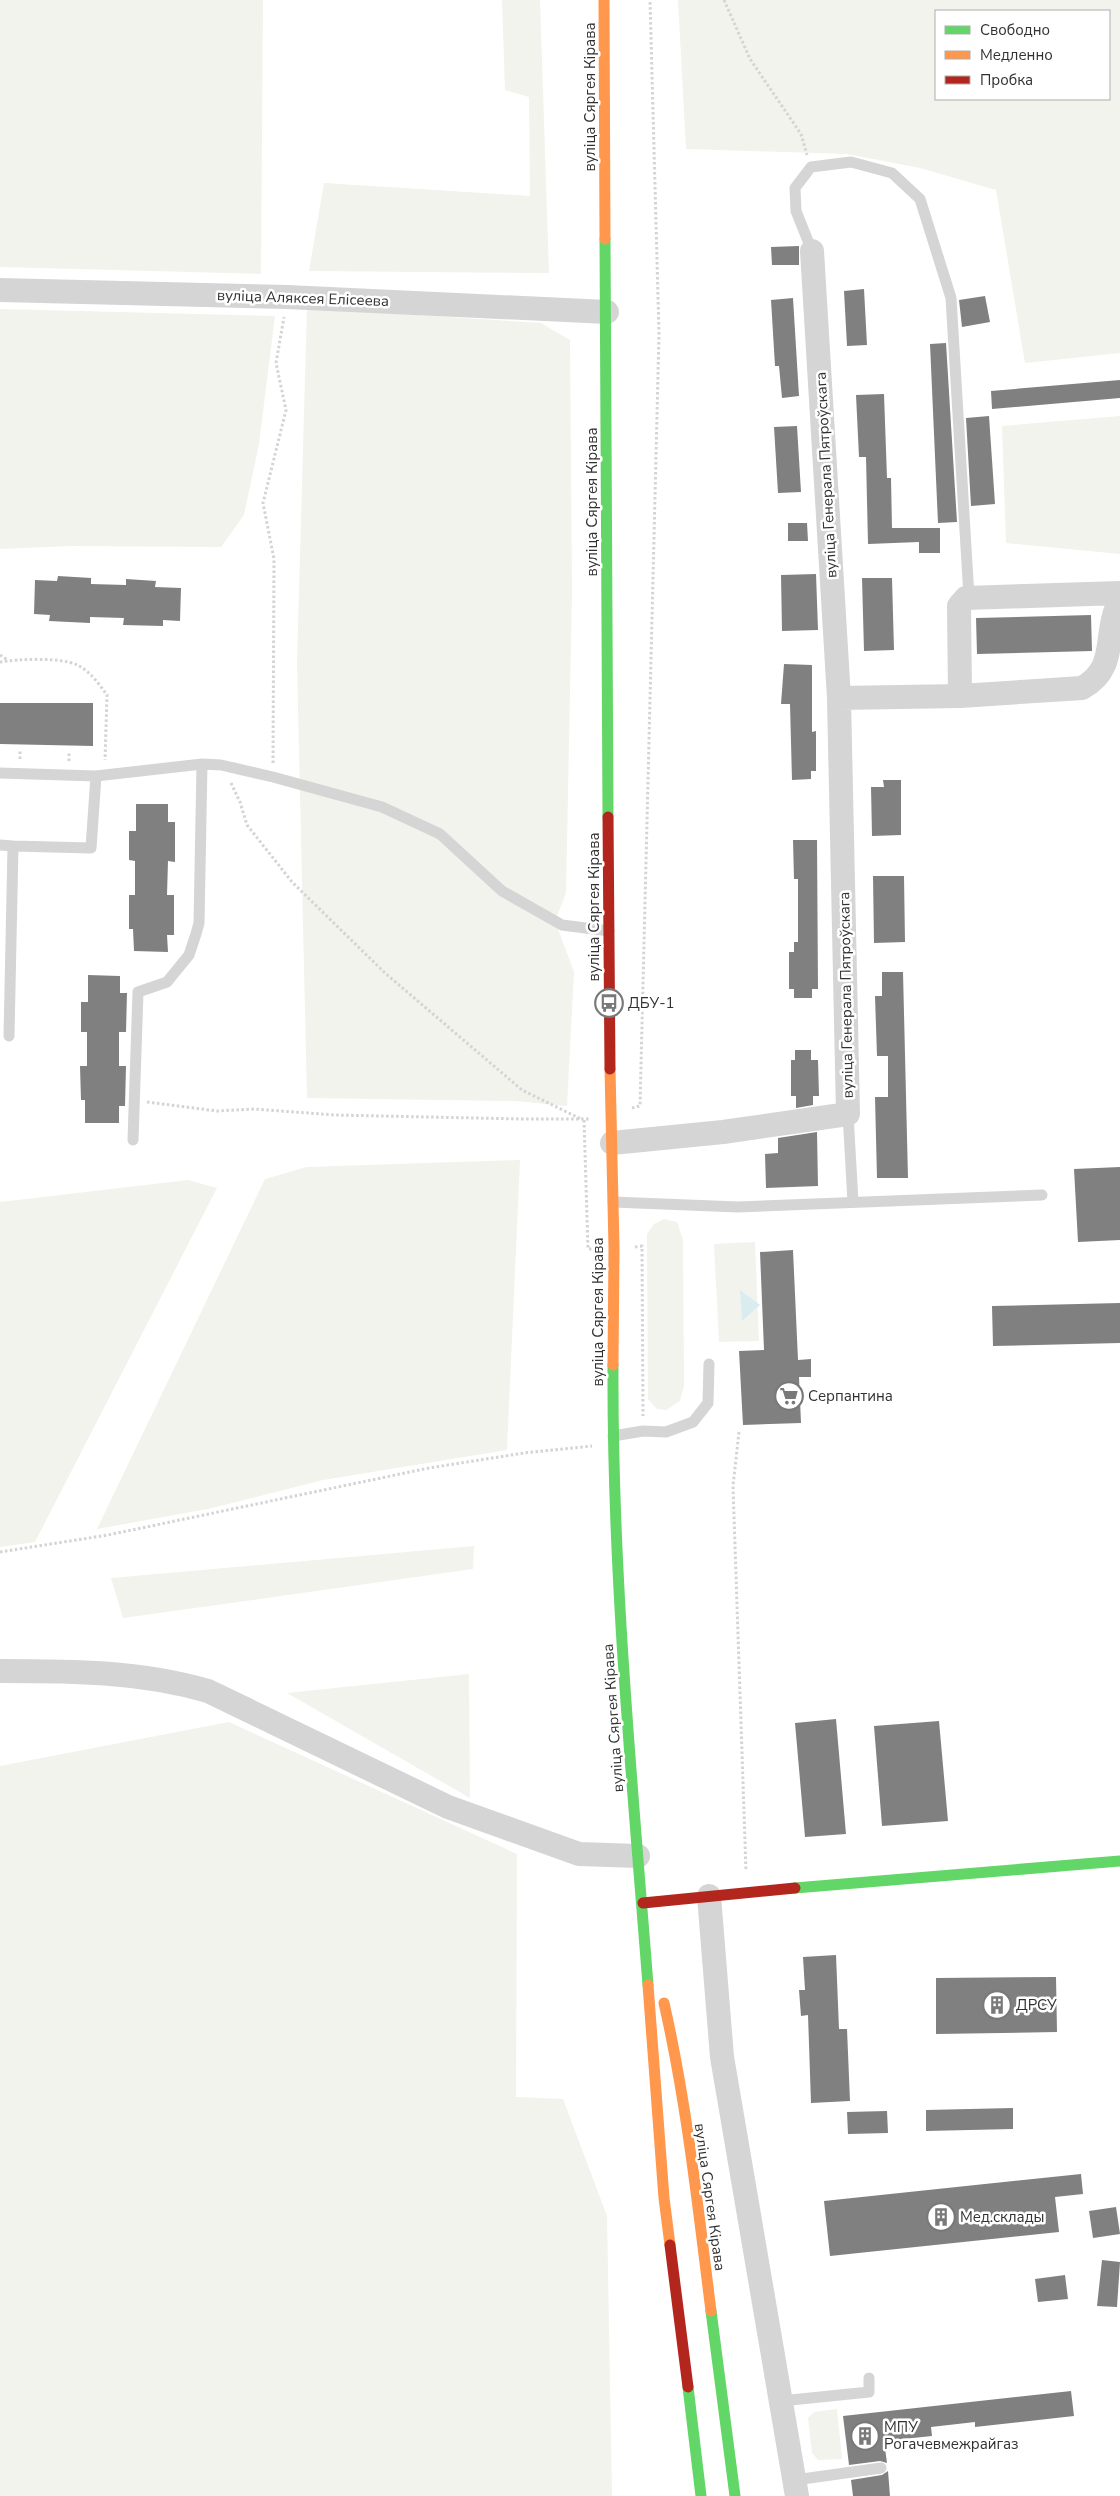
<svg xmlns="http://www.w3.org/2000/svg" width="1120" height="2496" font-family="'Nunito Sans',sans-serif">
  <rect width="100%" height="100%" fill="#fff"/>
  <path fill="#f2f3ec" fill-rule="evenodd" d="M0,0h263l-2,274 -261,-7z
    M502,0h38l9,273 -240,-2 15,-88 206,13 -1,-99 -24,-7z
    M678,0h442v353l-95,10 -29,-173 -76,-22 -73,-14 -161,-5zM936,11h173v88h-173z
    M307,308l234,15 29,17 2,252 -6,301 -11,28 19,51 -7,134 -52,-5 -208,-3 -10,-436z
    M0,309l275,7 -16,128 -15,71 -23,32 -150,-1 -71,3z
    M1120,416v138l-114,-11 -4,-117z
    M520,1160l-13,290 -184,30 -115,29 -111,20 168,-350 42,-12z
    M188,1180l29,8 -182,354 -35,5v-345z
    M664,1219l13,3 6,18 1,146 -4,15 -14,9 -9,-1 -9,-10 -1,-165 7,-10z
    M755,1242l4,99 -40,1 -5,-98z
    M474,1546l-1,23 -350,49 -12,-40z
    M469,1674l1,124 -183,-105z
    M229,1722l288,132 -1,243 47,2 44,117 5,280h-612v-730z
    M837,2409l5,50 -24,1 -6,-7 -4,-35 6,-6z"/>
  <path fill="#daecf0" d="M740,1290l20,15 -18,16z"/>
  <path fill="#808080" d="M799,246v19h-27l-1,-18z
    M864,289l3,56 -20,1 -3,-55z
    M985,296l5,26 -28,5 -3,-27z
    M793,298l6,98 -17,2 -3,-32h-4l-4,-66z
    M946,343l11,179 -19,1 -8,-179z
    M1120,380v18l-128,11 -1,-18z
    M884,394l3,84h4l1,50h48v25h-21v-11l-51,2 -2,-87h-7l-3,-62z
    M989,416l6,88 -24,2 -5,-88z
    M797,426l4,66 -23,1 -4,-66z
    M788,523h19l1,18h-20z
    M816,574l2,56 -36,1 -1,-56z
    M58,576l33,2v6l35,1v-6l30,2 -1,6 26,1 -1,33 -17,-1v6l-40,-1 1,-7 -34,-1v6l-41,-2 1,-6 -16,-1 1,-34 22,1z
    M862,578h30l2,72 -30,1z
    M1091,615l1,36 -115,3 -1,-36z
    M784,664l28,1v67l4,-1v40h-5v8l-19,1 -2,-76h-9z
    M0,703h93v43l-93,-2z
    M883,780h18v55l-29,1 -1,-49h13z
    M136,804h32v18h7v40l-7,-1 -1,34h7v40h-7l1,17 -34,-1 -1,-22h-4v-34h6v-34l-6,-1v-29h7z
    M793,840h24l1,149h-6v9h-18v-9h-5v-37h5v-10h4v-63h-4z
    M873,876h31l1,66 -31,1z
    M882,972h21l5,206h-31l-2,-81h13v-41h-11l-2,-60h7z
    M88,975l32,1v17h7l-1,39h-7v34h7l-1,40h-6v17h-34v-23h-4l-1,-34h7v-34h-6v-30h7z
    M795,1050h16v10h7l1,36h-6v9l-17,3v-12h-5v-36h4z
    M817,1132l1,54 -52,2 -1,-34 13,-1v-15z
    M1120,1167v73l-42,2 -4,-73z
    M793,1250l5,110 13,-1v18h-12l2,46 -58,2 -4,-74 25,-1 -4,-98z
    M1120,1303v40l-127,3 -1,-40z
    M836,1719l10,115 -41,3 -10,-114z
    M939,1721l9,100 -66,5 -8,-100z
    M836,1955l3,74h8l3,72 -39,2 -3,-88 -7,1 -2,-26h6l-2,-33z
    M1056,1977l1,55 -121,2v-56z
    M1013,2108v21l-87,2v-21z
    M887,2111l1,22 -40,1 -1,-22z
    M1081,2174l2,20 -28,3 4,35 -229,24 -6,-55z
    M1116,2207l4,27 -27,4 -4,-27z
    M1102,2260l18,2 -3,45 -20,-1z
    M1065,2275l3,24 -30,3 -3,-23z
    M1071,2391l3,25 -99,11v-5l-44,5 1,9 -48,5 3,22 -7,-2 -31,4 -6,-49z
    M888,2471l2,25h-37l-2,-16 31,-5z"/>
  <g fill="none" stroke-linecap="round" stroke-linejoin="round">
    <path stroke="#d4d4d4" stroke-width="3" stroke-dasharray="2.5 2.5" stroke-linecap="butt" d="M724,0l26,59 51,75 6,21
      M0,655l8,5
      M0,662c18,-3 61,-5 77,3 13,6 22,19 30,30l-2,65
      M20,759v-9
      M69,761v-9
      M273,763l1,-204 -11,-56 23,-93 -10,-47 8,-46
      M231,783l9,19 7,23 45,57 93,91 137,117 59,29
      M147,1102l70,9 37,-2 81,6 187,4h68
      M632,1108l8,-2 19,-772 -9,-334
      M584,1120l4,129h4
      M635,1247l7,-1 1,170
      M739,1432l-6,54 13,385
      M0,1552l108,-17 321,-67 95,-15 68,-7"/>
    <path stroke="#d5d5d5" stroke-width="11" d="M812,251l-16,-40 -1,-23 16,-21 40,-5 41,11 28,26 31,99 18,299
      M0,773l96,3 106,-12 19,1 52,12 109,30 58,27 62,57 60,34 47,6
      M0,845l13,1
      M9,1036l4,-190 78,2 5,-72
      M848,1114l5,88
      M133,1140l5,-148 29,-10 22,-27 7,-21 3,-11 3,-159
      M613,1202l125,5 304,-12
      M613,1436l30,-5 23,1 27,-10 15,-19 1,-39
      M781,2401l88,-9v-14
      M795,2480l86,-12"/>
    <path stroke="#d5d5d5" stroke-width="24" d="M0,290l287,7 320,15
      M960,696l-1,-90 7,-8 154,-5
      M839,698l121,-2 122,-8c38,-21 20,-55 38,-87
      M612,1143l111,-11 125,-18 -9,-416 -27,-447
      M0,1671c71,0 139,0 208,20l240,116 131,47 59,2
      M709,1896l13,161 75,439"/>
    <path stroke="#63d668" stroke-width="11" d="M605,239l3,578
      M613,1365c-1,207 19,414 35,620
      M795,1888l325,-27
      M711,2311l24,185
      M688,2387l13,109"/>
    <path stroke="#ff974d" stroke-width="11" d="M604,0l1,239
      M610,1069l4,179 -1,117
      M648,1985l16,213 6,47
      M664,2003c23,101 34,205 47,308"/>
    <path stroke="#b3261e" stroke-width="11" d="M608,817l2,252
      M643,1903l152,-15
      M670,2245l18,142"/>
  </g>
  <defs>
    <symbol id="bus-ring" viewBox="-11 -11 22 22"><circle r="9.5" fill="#fff" stroke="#797979" stroke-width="1.5"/><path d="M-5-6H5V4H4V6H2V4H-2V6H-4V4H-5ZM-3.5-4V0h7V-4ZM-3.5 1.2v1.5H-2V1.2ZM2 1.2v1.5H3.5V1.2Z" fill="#797979"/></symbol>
    <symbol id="supermarket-ring" viewBox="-11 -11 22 22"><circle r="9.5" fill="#fff" stroke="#797979" stroke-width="1.5"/><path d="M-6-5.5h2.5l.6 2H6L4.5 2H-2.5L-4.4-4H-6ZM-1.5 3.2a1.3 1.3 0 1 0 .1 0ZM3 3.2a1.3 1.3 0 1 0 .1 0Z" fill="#797979"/></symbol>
    <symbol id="building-ring" viewBox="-11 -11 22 22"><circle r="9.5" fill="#fff" stroke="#797979" stroke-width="1.5"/><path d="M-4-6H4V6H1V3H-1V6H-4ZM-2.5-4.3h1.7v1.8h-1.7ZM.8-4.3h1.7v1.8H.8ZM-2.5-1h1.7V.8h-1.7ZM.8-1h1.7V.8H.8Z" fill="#797979"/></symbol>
  </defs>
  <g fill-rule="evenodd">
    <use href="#bus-ring" x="593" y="987" width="32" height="32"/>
    <use href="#supermarket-ring" x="773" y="1380" width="32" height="32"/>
    <use href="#building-ring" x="981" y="1989" width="32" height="32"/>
    <use href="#building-ring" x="925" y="2201" width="32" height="32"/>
    <use href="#building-ring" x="849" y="2420" width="32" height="32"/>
  </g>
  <g text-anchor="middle" stroke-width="5" stroke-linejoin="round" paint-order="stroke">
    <g font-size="15" fill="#313131" stroke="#fff">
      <text transform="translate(590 97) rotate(-90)" y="5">вуліца Сяргея Кірава</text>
      <text transform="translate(303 298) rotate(2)" y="5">вуліца Аляксея Елісеева</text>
      <text transform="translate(826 475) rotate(-93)" y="5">вуліца Генерала Пятроўскага</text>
      <text transform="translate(592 502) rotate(-90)" y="5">вуліца Сяргея Кірава</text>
      <text transform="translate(594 907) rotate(-90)" y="5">вуліца Сяргея Кірава</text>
      <text transform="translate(846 995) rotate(-91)" y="5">вуліца Генерала Пятроўскага</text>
      <text transform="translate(598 1312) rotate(-90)" y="5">вуліца Сяргея Кірава</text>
      <text transform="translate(613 1718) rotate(-94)" y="5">вуліца Сяргея Кірава</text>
      <text transform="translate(710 2197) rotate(82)" y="5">вуліца Сяргея Кірава</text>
    </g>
    <g font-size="15" fill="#313131" stroke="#fff" text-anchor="start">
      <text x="628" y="1008">ДБУ-1</text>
      <text x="808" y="1401">Серпантина</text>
      <text x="1016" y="2010">ДРСУ</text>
      <text x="960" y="2222">Мед.склады</text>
      <text x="884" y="2432">МПУ<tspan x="884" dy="17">Рогачевмежрайгаз</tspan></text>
    </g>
  </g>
  <rect x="935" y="10" width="175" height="90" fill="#ffffff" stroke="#adadad"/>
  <rect x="945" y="26" width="25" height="8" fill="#63d668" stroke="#adadad"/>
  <text x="980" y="35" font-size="15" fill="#313131">Свободно</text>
  <rect x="945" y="51" width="25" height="8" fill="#ff974d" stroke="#adadad"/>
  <text x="980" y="60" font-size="15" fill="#313131">Медленно</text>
  <rect x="945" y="76" width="25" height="8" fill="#b3261e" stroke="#adadad"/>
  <text x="980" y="85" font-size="15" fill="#313131">Пробка</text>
</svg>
